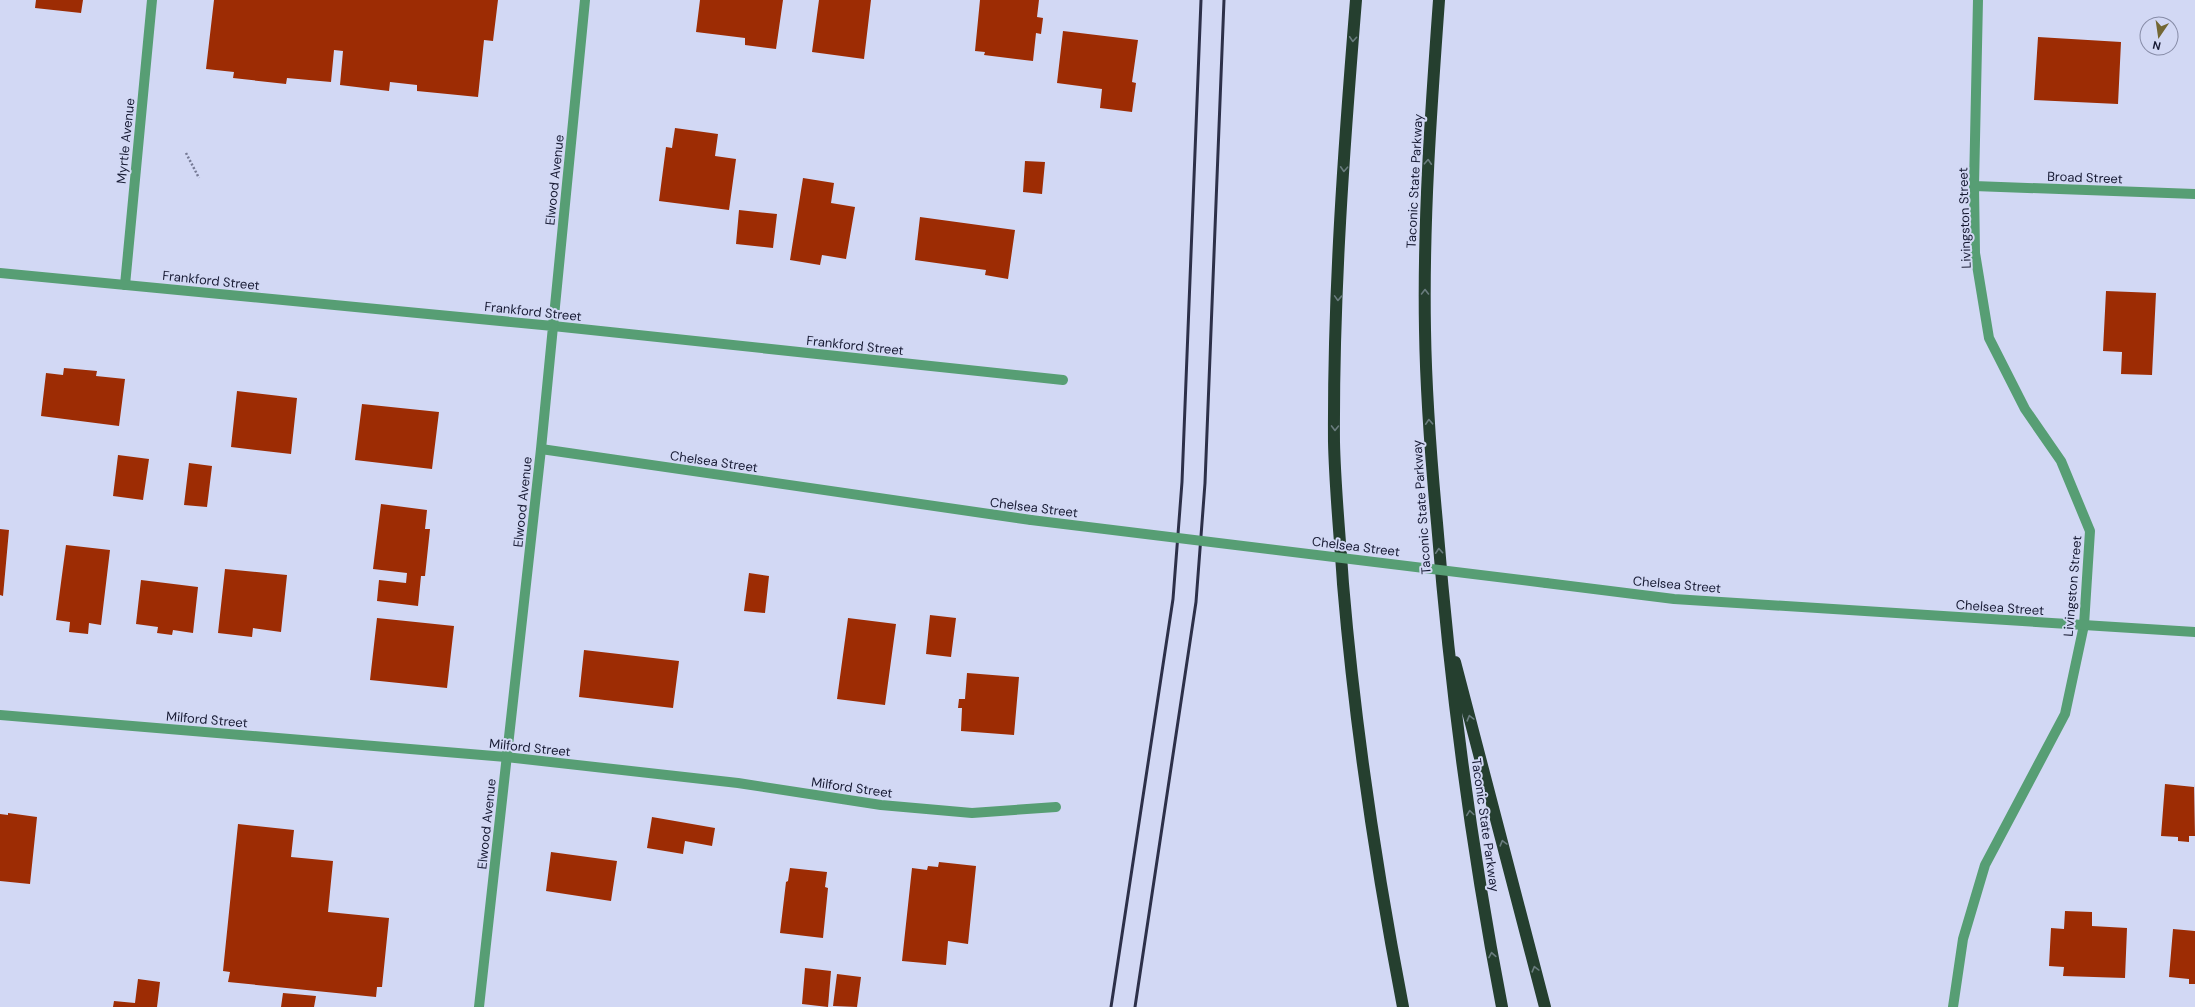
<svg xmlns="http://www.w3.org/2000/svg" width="2195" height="1007" font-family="'DM Sans',sans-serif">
  <rect width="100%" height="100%" fill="#d2d8f4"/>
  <path fill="#9d2c04" d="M36,0h47l-2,13 -46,-5z
    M214,0h284l-5,41 -9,-1 -6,57 -61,-6v-6l-27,-3 -1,9 -49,-6 3,-34 -9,-1 -3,32 -44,-4 -1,6 -53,-6 1,-6 -28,-3z
    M700,0h83l-7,49 -31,-4v-7l-49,-6z
    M819,0h52l-7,59 -52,-7z
    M980,0h59l-2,17 6,1 -2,16 -5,-1 -3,28 -49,-6 1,-3 -10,-1z
    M1063,31l75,9 -6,42 4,1 -4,29 -32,-4 2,-19 -45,-6z
    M2038,37l83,5 -3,62 -84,-4z
    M675,128l43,6 -3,22 21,3 -7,51 -70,-9 7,-54 6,1z
    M1025,161l20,1 -3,32 -19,-2z
    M803,178l31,5 -3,20 24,4 -9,52 -24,-4 -2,10 -30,-5z
    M739,210l38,4 -4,34 -37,-4z
    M920,217l95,13 -7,49 -23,-4 1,-5 -71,-10z
    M2106,291l50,2 -4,82 -31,-1 1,-22 -19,-1z
    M64,368l33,3 -1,5 29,3 -6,47 -78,-10 5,-43 17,2z
    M237,391l60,7 -6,56 -60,-7z
    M362,404l77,8 -7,57 -77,-9z
    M118,455l31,4 -6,41 -30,-4z
    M189,463l23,3 -5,41 -23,-2z
    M381,504l46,6 -2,19h5l-5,47h-4l-3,30 -41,-5 2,-21 27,3 1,-10 -34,-4z
    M0,529l9,1 -6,66 -3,-1z
    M66,545l44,5 -9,75 -12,-2 -1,11 -19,-2 1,-10 -14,-2z
    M225,569l62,6 -6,57 -28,-4 -1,9 -34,-4z
    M749,573l20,3 -4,37 -21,-2z
    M141,580l57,7 -5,46 -20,-3 -1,5 -15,-2 1,-6 -22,-3z
    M930,615l26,3 -5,39 -25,-3z
    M377,618l77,8 -7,62 -77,-8z
    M848,618l48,6 -11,81 -48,-6z
    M584,650l95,11 -6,47 -94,-11z
    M967,673l52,4 -5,58 -53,-4 1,-23h-4l1,-9h6z
    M2194,783l1,53h-6v6l-11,-1v-4l-17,-1 4,-52 29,3z
    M8,813l29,4 -7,67 -30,-3v-67l8,1z
    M652,817l63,11 -3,18 -27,-5 -2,13 -36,-6z
    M238,824l56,6 -3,27 42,4 -5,51 61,6 -7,69h-5l-1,10 -148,-15 2,-10 -7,-1z
    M551,852l66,9 -6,40 -65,-10z
    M939,862l37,4 -8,78 -20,-3 -2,24 -44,-4 10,-93 15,2 1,-4 10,1z
    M790,868l37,4 -2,15 3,1 -5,50 -43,-5 6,-51 2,-1z
    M2065,911l27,1v14l35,2 -2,50 -62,-2 1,-9 -15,-1 2,-38 13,1z
    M2173,929l22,2v53h-6v-5l-20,-2z
    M805,968l26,3 -3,36 -26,-3z
    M837,974l24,3 -4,30 -24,-1z
    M138,979l22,3 -3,25h-44l1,-6 21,2z
    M283,993l33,3 -2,11h-33z"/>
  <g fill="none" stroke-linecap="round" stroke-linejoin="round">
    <path stroke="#767a95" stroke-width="2.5" stroke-dasharray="2 2" stroke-linecap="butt" d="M186,153l13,25"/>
    <path stroke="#579e74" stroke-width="10" d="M1974,186l221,8
      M125,285l27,-285
      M553,326l510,54
      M0,715l506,42 232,26 143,22 91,8 84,-6
      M1953,1007l10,-68 22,-74 80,-151 19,-89 6,-94 -29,-70 -36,-52 -36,-71 -14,-85 -1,-67 4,-186"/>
    <path stroke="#579e74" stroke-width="10" d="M0,273l553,53
      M541,449l490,71
      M1546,583l128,16 521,33
      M479,1007l62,-558 44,-449"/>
    <path stroke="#253f2f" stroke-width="12" d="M1356,0c-12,146 -23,295 -22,442 1,47 6,95 9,142 12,142 33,283 60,423
      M1439,0c-8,110 -16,220 -14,330 1,65 6,129 12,193 13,163 34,324 65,484
      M1455,662l90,345"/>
    <path stroke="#2d3049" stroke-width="3" d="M1111,1007l62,-408 9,-117 19,-482
      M1135,1007l61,-405 9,-119 19,-483"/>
    <path stroke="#579e74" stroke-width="10" d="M1031,520l515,63"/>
  </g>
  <defs><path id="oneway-chevron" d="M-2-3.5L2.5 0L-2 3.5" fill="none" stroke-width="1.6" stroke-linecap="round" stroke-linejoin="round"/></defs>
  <g stroke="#6a7c7e">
    <use href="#oneway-chevron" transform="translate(1353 39) rotate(94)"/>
    <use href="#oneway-chevron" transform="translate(1428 162) rotate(-87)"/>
    <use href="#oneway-chevron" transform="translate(1344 169) rotate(93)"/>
    <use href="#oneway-chevron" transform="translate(1425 292) rotate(-90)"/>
    <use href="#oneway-chevron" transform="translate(1338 298) rotate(92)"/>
    <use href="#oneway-chevron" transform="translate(1429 422) rotate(-93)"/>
    <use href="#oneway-chevron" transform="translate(1335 428) rotate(91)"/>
    <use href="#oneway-chevron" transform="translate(1439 551) rotate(-94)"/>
    <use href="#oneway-chevron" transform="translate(1470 718) rotate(-105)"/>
    <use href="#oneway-chevron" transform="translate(1470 813) rotate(-98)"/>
    <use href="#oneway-chevron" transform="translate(1503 843) rotate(-105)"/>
    <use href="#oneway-chevron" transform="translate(1492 955) rotate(-100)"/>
    <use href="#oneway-chevron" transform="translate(1535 969) rotate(-105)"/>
  </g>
  <g text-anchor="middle" stroke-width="4" stroke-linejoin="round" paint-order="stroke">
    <g font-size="13" fill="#171a33" stroke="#d2d8f4">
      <text transform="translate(125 141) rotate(-84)" y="5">Myrtle Avenue</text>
      <text transform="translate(2085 177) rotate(2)" y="5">Broad Street</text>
      <text transform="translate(554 180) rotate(-84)" y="5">Elwood Avenue</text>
      <text transform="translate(1414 181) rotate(-87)" y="5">Taconic State Parkway</text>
      <text transform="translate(1964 218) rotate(-92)" y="5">Livingston Street</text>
      <text transform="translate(211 280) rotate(6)" y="5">Frankford Street</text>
      <text transform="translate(533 311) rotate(6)" y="5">Frankford Street</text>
      <text transform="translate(855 345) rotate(6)" y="5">Frankford Street</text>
      <text transform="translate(714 461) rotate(8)" y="5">Chelsea Street</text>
      <text transform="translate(522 502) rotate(-84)" y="5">Elwood Avenue</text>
      <text transform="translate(1034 507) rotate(7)" y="5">Chelsea Street</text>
      <text transform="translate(1421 507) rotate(-94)" y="5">Taconic State Parkway</text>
      <text transform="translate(1356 546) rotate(7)" y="5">Chelsea Street</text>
      <text transform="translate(1677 584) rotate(5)" y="5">Chelsea Street</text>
      <text transform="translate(2072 586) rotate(-85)" y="5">Livingston Street</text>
      <text transform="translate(2000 607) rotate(4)" y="5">Chelsea Street</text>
      <text transform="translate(207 719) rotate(5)" y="5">Milford Street</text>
      <text transform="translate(530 747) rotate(6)" y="5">Milford Street</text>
      <text transform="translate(852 787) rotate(8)" y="5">Milford Street</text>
      <text transform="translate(486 824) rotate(-84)" y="5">Elwood Avenue</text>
      <text transform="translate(1486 825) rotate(82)" y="5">Taconic State Parkway</text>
    </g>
  </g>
  <g transform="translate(2159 36) rotate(193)"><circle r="19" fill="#d2d8f4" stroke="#878ca7"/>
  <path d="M0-3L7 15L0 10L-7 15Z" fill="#736734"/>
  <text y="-6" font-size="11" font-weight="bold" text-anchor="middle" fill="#171a33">N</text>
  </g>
</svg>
